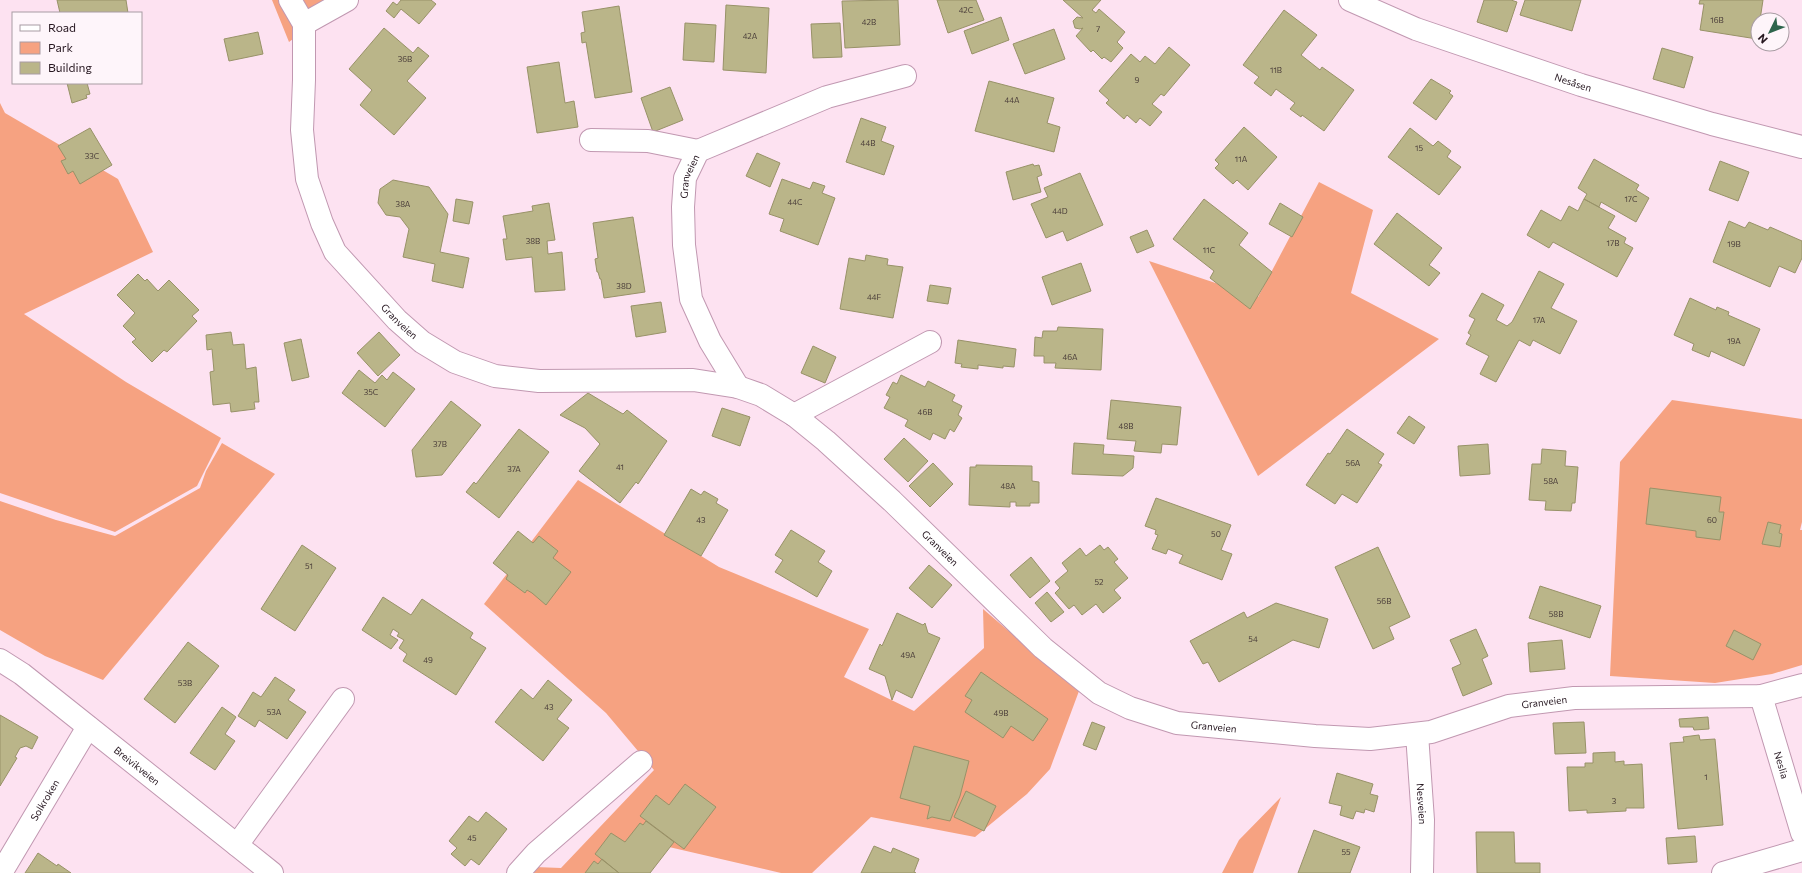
<svg xmlns="http://www.w3.org/2000/svg" width="1802" height="873" font-family="Commissioner,sans-serif">
  <rect width="100%" height="100%" fill="#fde2f1"/>
  <path fill="#f6a281" d="M272,0h73l-56,42z
    M0,103l5,10 113,66 35,73 -129,62 102,68 95,56 -24,48 -82,46 -115,-39z
    M1319,182l54,28 -22,83 88,46 -181,137 -109,-215 109,36z
    M1672,400l130,19v103l-2,8h2v135l-30,9 -57,9 -105,-7 10,-214z
    M222,443l53,31 -172,206 -58,-24 -45,-26v-129l56,19 59,16 85,-48 6,-17z
    M578,480l141,87 150,62 -25,48 70,34 70,-63 -1,-39 96,82 -29,78 -23,25 -52,43 -104,-20 -59,56h-31l-112,-26 -31,26h-108l5,-6 26,1 93,-98 -48,-57 -122,-109z
    M1281,797l-28,76h-31l17,-33z"/>
  <path fill="#bab589" stroke="#989268" d="M57,0h69l2,13h-68z
    M401,0h30l5,4 -17,20 -18,-15 -7,9 -8,-7 7,-9 4,3z
    M898,0l2,45 -55,3 -3,-47z
    M937,0h39l8,20 -36,13z
    M1063,0h38l-9,10 4,3 3,-4 26,23 -8,10 6,6 -12,14 -7,-5 -2,2 -9,-9 -2,2 -15,-16 7,-8 -3,1 -5,-1 -2,-7 4,-4 6,1z
    M1484,0h27l6,2 -10,30 -30,-10z
    M1525,0h56l-9,31 -52,-16z
    M1700,0h63l-3,20h-2l-1,19 -57,-9 4,-26h-5z
    M726,5l43,3 -3,65 -43,-3z
    M619,6l13,86 -37,6 -9,-56 -4,1 -1,-10 4,-1 -3,-20z
    M1284,10l33,25 -16,20 19,15 2,-3 32,23 -30,41 -22,-16 -1,2 -11,-8 5,-6 -19,-14 -5,7 -17,-13 5,-6 -16,-12z
    M1001,17l8,23 -37,14 -8,-23z
    M685,23l31,2 -2,37 -31,-2z
    M840,23l2,34 -29,1 -2,-34z
    M384,28l29,25 5,-6 11,9 -22,25 19,17 -32,37 -34,-30 12,-15 -23,-21z
    M1054,29l11,30 -40,15 -12,-30z
    M258,32l5,22 -34,7 -5,-22z
    M1169,47l21,18 -26,31 -3,-2 -9,10 10,8 -12,14 -10,-8 -4,5 -9,-8 -3,4 -18,-16 3,-3 -10,-9 32,-37 9,8 5,-6 10,8z
    M1662,48l31,9 -9,31 -31,-9z
    M559,62l6,41 9,-2 4,26 -41,6 -10,-66z
    M1431,79l20,12 -2,2 4,3 -17,24 -23,-17z
    M989,81l65,17 -7,25 13,4 -6,25 -79,-21z
    M67,83h20l3,11 -4,1 1,3 -15,5z
    M670,87l13,33 -30,12 -12,-34z
    M861,118l25,9 -5,14 13,5 -10,29 -38,-13z
    M1244,127l33,30 -29,33 -11,-10 -4,4 -18,-16 4,-4 -4,-4z
    M90,128l22,37 -32,19 -7,-13 -5,3 -7,-13 5,-2 -8,-13z
    M1410,128l23,18 5,-5 13,10 -4,6 14,10 -22,28 -51,-38z
    M757,153l23,10 -10,24 -24,-11z
    M1594,159l45,26 -3,5 13,8 -13,24 -35,-20 -2,5 -15,-8 3,-5 -9,-6z
    M1720,161l29,11 -11,29 -29,-11z
    M1033,164l1,2 5,-1 3,10 -5,2 4,15 -28,8 -7,-28z
    M1080,173l23,52 -36,16 -4,-10 -17,7 -15,-34 17,-7 -4,-9z
    M782,179l28,10 3,-7 12,4 -3,7 13,5 -17,47 -38,-14 4,-12 -15,-5z
    M393,180l36,7 19,27 -8,38 29,6 -6,30 -31,-7 3,-17 -32,-7 6,-28 -9,-12 -14,-2 -8,-12 2,-14z
    M456,199l17,3 -4,22 -16,-3z
    M1204,199l44,34 -9,12 33,27 -22,37 -40,-31 4,-7 -41,-32z
    M1584,199l31,17 -7,12 18,10 -2,5 9,5 -16,29 -64,-35 -4,6 -22,-13 14,-25 20,11 8,-15 9,5z
    M549,203l6,37 -8,1 1,13 14,-2 3,38 -30,2 -3,-35 -26,3 -3,-21h4l-4,-23 30,-5 -1,-5z
    M1280,203l23,14 -11,20 -23,-13z
    M1397,213l45,35 -13,17 11,8 -11,13 -55,-42z
    M633,217l12,75 -41,6 -3,-19h-1l-2,-7h-1l-2,-13 3,-1 -5,-35z
    M1729,221l16,7 4,-6 19,8 2,-3 32,14v17l-7,15 -16,-7 -9,21 -57,-25z
    M1147,230l7,16 -17,7 -7,-16z
    M866,255l22,4 -1,6 16,2 -10,51 -53,-9 9,-51 16,3z
    M1081,263l10,28 -39,14 -10,-28z
    M1539,271l25,13 -13,24 26,13 -17,33 -27,-14 -3,6 -11,-6 -23,42 -16,-8 9,-18 -23,-12 5,-9 -3,-2 7,-14 -6,-3 13,-23 22,12 -8,15 11,6 5,-4z
    M138,274l7,7 2,-2 11,12 11,-11 30,30 -7,6 5,5 -30,31 -3,-2 -12,12 -20,-20 4,-3 -13,-13 12,-13 -18,-18z
    M930,285l21,3 -3,16 -21,-3z
    M1690,298l26,12 1,-3 12,5 -1,3 32,14 -16,37 -33,-15 -2,6 -17,-7 2,-6 -20,-9z
    M661,302l5,30 -30,5 -5,-31z
    M1058,327l45,2 -2,41 -46,-2 1,-5h-12v-7h-10l1,-19 7,1 1,-7h14z
    M231,332l2,13 11,-1 2,25 10,-2 3,35h-5l1,7 -24,3 -1,-9 -17,2 -3,-33 4,-1 -2,-22 -5,1 -1,-15z
    M379,332l21,23 -22,21 -21,-23z
    M301,339l8,38 -17,4 -8,-38z
    M958,340l58,9 -2,18 -11,-1v2l-25,-3v4l-17,-2 1,-3 -7,-1z
    M813,346l23,11 -11,26 -24,-10z
    M359,370l16,13 7,-8 5,5 6,-8 22,17 -30,38 -43,-34z
    M901,375l24,12 3,-6 27,14 -3,6 10,5 -4,9 4,3 -8,14 -4,-3 -5,10 -12,-6 -3,7 -25,-14 3,-6 -24,-12 6,-11 -4,-2 7,-13 4,2z
    M588,393l35,21 4,-4 40,31 -29,43 -2,-2 -16,21 -41,-32 21,-27 -15,-16 -25,-13z
    M1111,400l70,7 -4,38 -15,-1 -1,9 -27,-2 2,-10 -29,-2z
    M451,401l30,24 -39,50 -26,2 -4,-27z
    M722,408l28,9 -10,29 -28,-10z
    M1409,416l16,11 -11,17 -17,-11z
    M519,429l30,23 -50,66 -33,-26 8,-10 2,2z
    M1347,429l37,25 -6,9 4,2 -25,38 -15,-9 -7,10 -29,-19 22,-32 2,1z
    M904,438l24,23 -20,21 -24,-23z
    M1074,443l30,2 -1,9 31,2 -1,12 -10,8 -51,-2z
    M1488,444l2,30 -30,2 -2,-30z
    M1542,449l24,2 -1,15 13,1 -3,36h-3l-1,8 -26,-1 1,-9 -17,-1 3,-36h9z
    M933,463l20,21 -23,23 -21,-21z
    M976,465l56,1v15l7,1v21h-9v3h-14v-4h-6v5l-41,-2 1,-38h6z
    M1650,488l71,9 -2,15h5l-4,28 -24,-3v-6l-50,-7z
    M691,489l10,6 3,-4 14,8 -2,4 12,7 -27,46 -37,-21z
    M1156,498l75,27 -10,25 11,4 -10,26 -43,-17 4,-8 -15,-6 -2,5 -14,-5 6,-14 -3,-1 1,-4 -11,-4z
    M1768,522l13,3 -2,8 3,1 -2,13 -18,-3z
    M791,530l34,21 -7,11 14,9 -15,26 -42,-25 8,-12 -8,-5z
    M518,531l15,12 6,-7 19,15 -5,7 18,14 -25,33 -14,-12 -5,-3 -2,3 -19,-14 2,-4 -15,-12z
    M302,545l34,23 -41,63 -34,-22z
    M1100,545l4,5 4,-3 10,12 -4,3 14,16 -14,12 7,8 -18,15 -7,-9 -14,11 -8,-10 -5,4 -14,-16 5,-5 -5,-6 13,-11 -6,-8 18,-15 6,8z
    M1378,547l32,70 -21,10 5,12 -21,10 -38,-82z
    M1031,557l19,24 -20,17 -20,-23z
    M929,565l23,20 -20,23 -23,-20z
    M1540,586l61,20 -11,32 -61,-20z
    M1047,592l17,20 -13,10 -16,-19z
    M383,597l28,18 11,-16 51,34 -3,5 16,10 -30,47 -53,-34 4,-7 -8,-6 5,-8 -7,-4 2,-3 -6,-4 -3,6 8,5 -7,9 -29,-19z
    M1276,603l52,16 -9,29 -26,-8 -74,42 -11,-20 -5,2 -13,-23 54,-29 3,6z
    M897,613l26,12 2,-2 3,10 12,5 -28,60 -16,-8 -4,10 -7,-24 -16,-7 11,-25 2,2z
    M1476,629l12,27 -6,3 10,25 -29,12 -11,-28 9,-4 -11,-24z
    M1734,630l27,14 -8,16 -27,-14z
    M1562,640l3,29 -35,3 -2,-29z
    M188,642l31,24 -44,57 -31,-24z
    M981,672l67,47 -15,22 -22,-15 -8,12 -38,-26 7,-12 -7,-4z
    M275,677l20,13 -7,10 18,12 -19,27 -28,-19 -4,7 -17,-11 15,-24 8,5z
    M548,680l24,20 -15,19 12,9 -26,33 -48,-39 26,-33 12,10z
    M222,707l14,10 -11,17 10,7 -20,29 -25,-17z
    M0,715l38,22 -6,12 -6,-3 -6,2 -5,9 2,1 -17,28z
    M1708,717l1,12 -15,1 -1,-3h-13l-1,-8z
    M1092,722l13,5 -9,23 -13,-5z
    M1584,722l2,31 -31,1 -2,-31z
    M1699,735l1,5 15,-1 8,86 -45,4 -8,-86 14,-1 -1,-5z
    M914,746l55,15 -9,35 -10,25 -18,-4 -5,2 3,-13 -30,-8z
    M1615,752v10l9,-1v4l18,-1 2,44h-18v3l-39,2v-3l-18,1 -2,-44h18v-4h8v-10z
    M1337,773l36,11 -3,10 8,2 -4,16 -9,-3 -1,4 -8,-2 -3,8 -13,-4 2,-9 -13,-3z
    M685,784l31,23 -32,42 -44,-33 16,-21 13,10z
    M966,791l30,15 -12,25 -30,-14z
    M486,812l21,17 -28,36 -8,-6 -6,7 -14,-12 6,-6 -8,-7 20,-25 9,6z
    M646,821l28,21 -24,31h-31l-24,-19 16,-21 14,9 15,-19 3,2z
    M1314,830l46,17 -10,26h-52z
    M1476,832h38l1,31h25v10h-63z
    M1695,836l2,26 -29,2 -2,-26z
    M874,846l17,7 2,-5 26,11 -5,13 2,1h-55z
    M38,853l19,13 1,-2 13,9h-46z
    M602,859l17,14h-34l9,-12 4,3z"/>
  <g fill="none" stroke-linecap="round" stroke-linejoin="round">
    <defs>
      <g id="minor">
        <path id="s1" d="M290,0l14,24v56l-2,50 5,49 15,44 13,29 62,68 25,22 33,20 40,14 44,5 154,-1 45,7 23,8 33,20 32,26 66,60 151,147 56,45 31,15 47,15 138,13 55,3 61,-7 78,-26 65,-8 187,-2 41,-11"/>
        <path id="s2" d="M1350,0l66,29 165,56 131,39 90,23"/>
        <path d="M304,24l43,-24"/>
        <path d="M591,140l57,1 50,10"/>
        <path id="s3" d="M738,387l-28,-46 -19,-42 -7,-54 -1,-38 2,-29 13,-27 129,-54 78,-21"/>
        <path d="M794,415l136,-73"/>
        <path id="s4" d="M0,660l22,14 250,199"/>
        <path id="s5" d="M1761,696l41,137"/>
        <path id="s6" d="M1417,734l6,86 -1,53"/>
        <path d="M237,845l106,-146"/>
        <path id="s7" d="M1,873l87,-146"/>
        <path d="M518,873l18,-20 105,-91"/>
        <path d="M1723,873l79,-23"/>
      </g>
    </defs>
    <use href="#minor" stroke="#c198b1" stroke-width="24"/>
    <use href="#minor" stroke="#fff" stroke-width="22"/>
  </g>
  <g text-anchor="middle" stroke-width="4" stroke-linejoin="round" paint-order="stroke">
    <g font-size="8" fill="#4b3e3a">
      <text x="966" y="13">42C</text>
      <text x="1717" y="23">16B</text>
      <text x="869" y="25">42B</text>
      <text x="1098" y="32">7</text>
      <text x="750" y="39">42A</text>
      <text x="405" y="62">36B</text>
      <text x="1276" y="73">11B</text>
      <text x="1137" y="83">9</text>
      <text x="1012" y="103">44A</text>
      <text x="868" y="146">44B</text>
      <text x="1419" y="151">15</text>
      <text x="92" y="159">33C</text>
      <text x="1241" y="162">11A</text>
      <text x="1631" y="202">17C</text>
      <text x="795" y="205">44C</text>
      <text x="403" y="207">38A</text>
      <text x="1060" y="214">44D</text>
      <text x="533" y="244">38B</text>
      <text x="1613" y="246">17B</text>
      <text x="1734" y="247">19B</text>
      <text x="1209" y="253">11C</text>
      <text x="624" y="289">38D</text>
      <text x="874" y="300">44F</text>
      <text x="1539" y="323">17A</text>
      <text x="1734" y="344">19A</text>
      <text x="1070" y="360">46A</text>
      <text x="371" y="395">35C</text>
      <text x="925" y="415">46B</text>
      <text x="1126" y="429">48B</text>
      <text x="440" y="447">37B</text>
      <text x="1353" y="466">56A</text>
      <text x="620" y="470">41</text>
      <text x="514" y="472">37A</text>
      <text x="1551" y="484">58A</text>
      <text x="1008" y="489">48A</text>
      <text x="701" y="523">43</text>
      <text x="1712" y="523">60</text>
      <text x="1216" y="537">50</text>
      <text x="309" y="569">51</text>
      <text x="1099" y="585">52</text>
      <text x="1384" y="604">56B</text>
      <text x="1556" y="617">58B</text>
      <text x="1253" y="642">54</text>
      <text x="908" y="658">49A</text>
      <text x="428" y="663">49</text>
      <text x="185" y="686">53B</text>
      <text x="549" y="710">43</text>
      <text x="274" y="715">53A</text>
      <text x="1001" y="716">49B</text>
      <text x="1706" y="780">1</text>
      <text x="1614" y="804">3</text>
      <text x="472" y="841">45</text>
      <text x="1346" y="855">55</text>
    </g>
    <g font-size="10" fill="#261720" stroke="#fef5fa">
      <text dy="4" stroke="none"><textPath href="#s2" startOffset="238">Nesåsen</textPath></text>
      <text dy="4" stroke="none"><textPath href="#s3" startOffset="224">Granveien</textPath></text>
      <text dy="4" stroke="none"><textPath href="#s1" startOffset="356">Granveien</textPath></text>
      <text dy="4" stroke="none"><textPath href="#s1" startOffset="972">Granveien</textPath></text>
      <text dy="4" stroke="none"><textPath href="#s1" startOffset="1644">Granveien</textPath></text>
      <text dy="4" stroke="none"><textPath href="#s1" startOffset="1308">Granveien</textPath></text>
      <text dy="4" stroke="none"><textPath href="#s5" startOffset="72">Neslia</textPath></text>
      <text dy="4" stroke="none"><textPath href="#s4" startOffset="173">Breivikveien</textPath></text>
      <text dy="4" stroke="none"><textPath href="#s7" startOffset="85">Solkroken</textPath></text>
      <text dy="4" stroke="none"><textPath href="#s6" startOffset="70">Nesveien</textPath></text>
    </g>
  </g>
  <rect x="12" y="12" width="130" height="72" fill="#fef5fa" stroke="#a89ca3"/>
  <rect x="20" y="25" width="20" height="6" fill="#ffffff" stroke="#a89ca3"/>
  <text x="48" y="32" font-size="12" fill="#261720">Road</text>
  <rect x="20" y="42" width="20" height="12" fill="#f6a281" stroke="#a89ca3"/>
  <text x="48" y="52" font-size="12" fill="#261720">Park</text>
  <rect x="20" y="62" width="20" height="12" fill="#bab589" stroke="#a89ca3"/>
  <text x="48" y="72" font-size="12" fill="#261720">Building</text>
  <g transform="translate(1770 32) rotate(227)"><circle r="19" fill="#fef5fa" stroke="#a89ca3"/>
  <path d="M0-3L7 15L0 10L-7 15Z" fill="#2e654c"/>
  <text y="-6" font-size="11" font-weight="bold" text-anchor="middle" fill="#261720">N</text>
  </g>
</svg>
